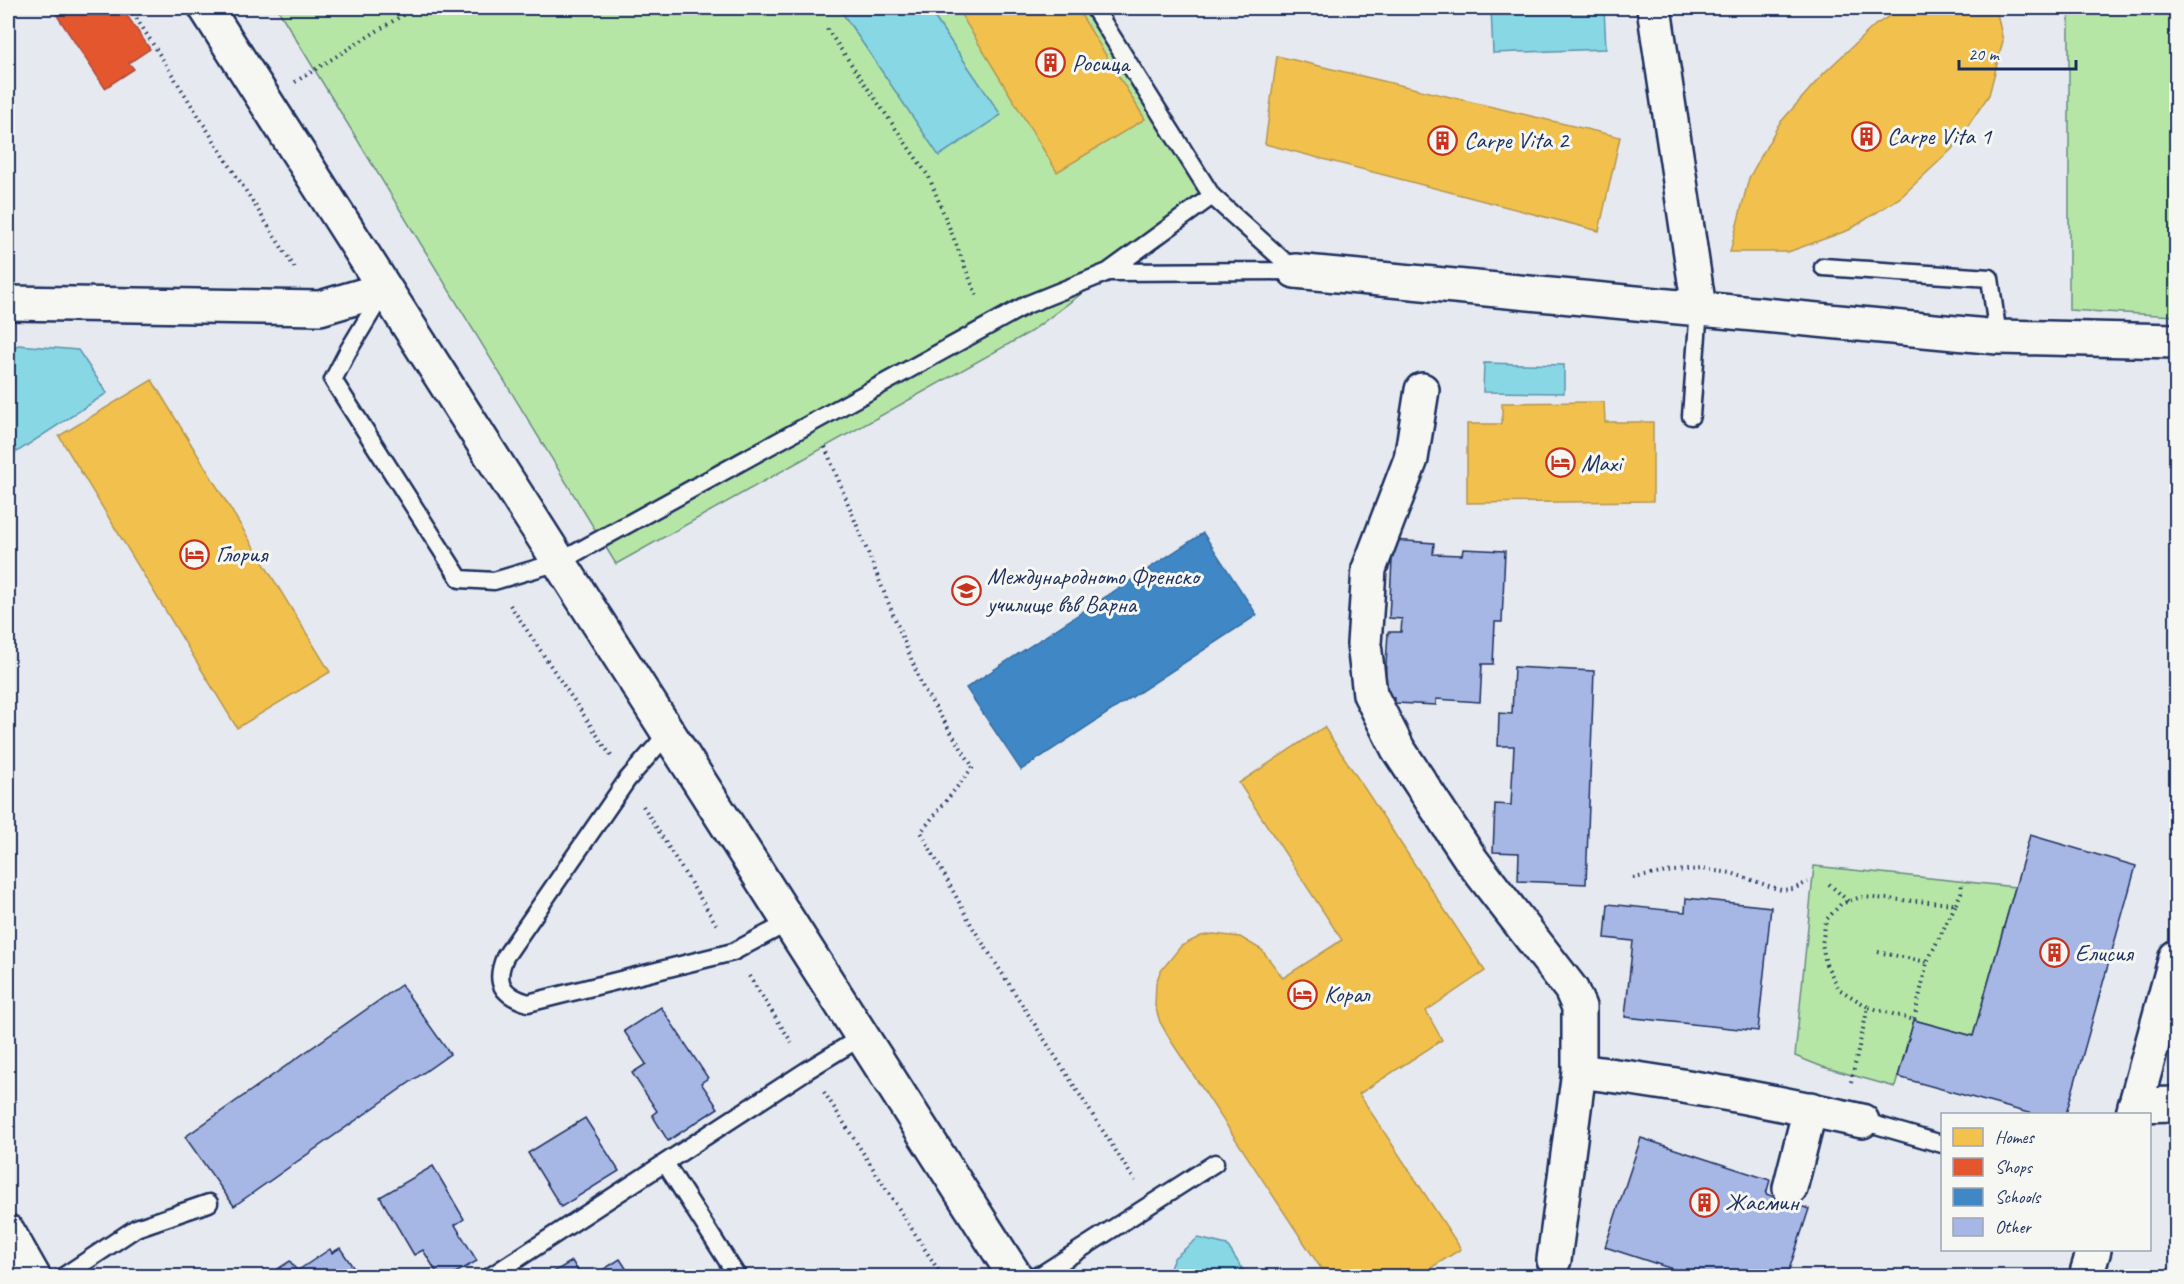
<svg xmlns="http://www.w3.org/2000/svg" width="2184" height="1284" font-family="Caveat,sans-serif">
  <rect width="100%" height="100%" fill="#e6e9ef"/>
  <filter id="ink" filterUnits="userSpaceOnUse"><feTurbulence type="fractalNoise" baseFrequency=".0167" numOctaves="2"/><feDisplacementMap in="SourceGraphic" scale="12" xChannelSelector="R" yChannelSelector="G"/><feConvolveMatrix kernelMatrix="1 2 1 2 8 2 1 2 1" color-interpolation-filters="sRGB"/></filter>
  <g filter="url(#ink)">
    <path fill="#b6e6a5" stroke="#688a82" stroke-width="1.5" d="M277,8h562l100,147 61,-41 -72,-106h166l118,188 -182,136 -414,232z
      M2069,8h107v308l-107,-6z
      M1814,866l201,21 -42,149 -59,-16 -19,67 -72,-20 -28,-11z"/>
    <path fill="#88d7e4" stroke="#5c94ae" stroke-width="1.5" d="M839,8h89l73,107 -62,41z
      M1491,8h113l2,41 -113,4z
      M18,345l60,5 29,43 -90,59 -9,-15v-85z
      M1484,363l80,2v28l-81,-1z
      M1198,1238l29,7 20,31h-80l7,-18z"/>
    <path fill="#f2c14e" stroke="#b29553" stroke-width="1.5" d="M957,8h120l68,111 -88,53z
      M1902,8h94l7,33 -14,54 -37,54 -51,48 -52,33 -61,22h-58l19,-74 30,-54 45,-51 51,-48z
      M1277,56l343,81 -21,94 -334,-87z
      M152,380l178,292 -93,56 -178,-292z
      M1604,402l1,20h48v79l-186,2v-79h35v-21z
      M1324,727l161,244 -59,40 16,29 -83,54 102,155 -43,27h-92l-155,-235 -11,-19 -5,-16 1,-23 4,-11 21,-26 20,-10 12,-2 27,3 22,13 21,28 59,-38 -103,-157z"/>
    <path fill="#e4572e" stroke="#a84b3c" stroke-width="1.5" d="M52,8h70l28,41 -21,14 5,6 -29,19z"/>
    <path fill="#3f88c5" stroke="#346da6" stroke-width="1.5" d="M1203,533l54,82 -236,155 -55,-82z"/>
    <path fill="#a6b6e5" stroke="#1b2f5e" stroke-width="1.5" d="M1393,540l41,3 -1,11 29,1 1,-6 42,2 -3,71h-7l-2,42h-11l-2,38 -44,-3v6l-41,-2v-5l-11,-1 4,-65h13l1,-13 -13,-1z
      M1514,667l80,4 -8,213 -68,-3 1,-28 -26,-1 2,-48 16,1 3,-59h-16l1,-33 13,1z
      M2030,835l106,31 -70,248h-34l-134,-37 16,-57 59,16z
      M1686,898l85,9 -13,124 -133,-14 8,-76 -28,-3 3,-34 77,8z
      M401,985l49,69 -216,152 -49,-69z
      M661,1007l47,71 -7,5 17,25 -50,33 -16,-26 5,-4 -25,-38 14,-9 -22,-33z
      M585,1118l34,53 -58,36 -33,-54z
      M1641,1138l129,42 -4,14 43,15 -22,67h-93l-89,-29z
      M433,1166l31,53 -9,6 22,36 -27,15h-11l-16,-26 -9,5 -34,-58z
      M340,1248l19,28h-92l23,-15 7,10 33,-22 2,4z
      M620,1259l11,17h-38z
      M572,1261l9,15h-34z"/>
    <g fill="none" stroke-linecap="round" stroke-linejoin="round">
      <defs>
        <path id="service" d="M1094,8l118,188 83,75
          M1823,267l167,11 8,59
          M1108,272l104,-76
          M383,293l-35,58 -15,29 127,199 34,2 65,-19 467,-257 82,-33 187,-1
          M1691,416l8,-108
          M668,733l-41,47 -122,177c-11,26 -3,38 23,46l205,-51 58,-31
          M1862,1121l80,23
          M665,1163l72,113
          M64,1276l72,-48 73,-25
          M491,1276l318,-207 54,-33
          M1033,1276l9,-2 173,-111"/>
        <path id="minor" d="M206,8c269,423 541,844 809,1268
          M1654,8l45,300
          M1295,271l703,66 178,4
          M8,303l312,5 65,-19
          M1422,390l-11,69 -42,110 -5,75 6,50 28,55 74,112 99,128 8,18v64l-25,189
          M1579,1071c96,12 190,29 283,50
          M2135,1105l41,-1
          M2133,1114l43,-157
          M1790,1188l20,-79
          M8,1232l25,44
          M2086,1276l8,-26"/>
      </defs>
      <use href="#service" stroke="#1b2f5e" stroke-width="21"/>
      <use href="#minor" stroke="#1b2f5e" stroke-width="38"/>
      <path stroke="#1b2f5e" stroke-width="4" stroke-dasharray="1.5 4.5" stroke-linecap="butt" d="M130,8l166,262
        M827,29l102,148 49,122
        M295,82l119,-74
        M825,447l98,241 50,79 -52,65 52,96 162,253
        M510,605l101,151
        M643,806l75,121
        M1633,878l40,-7 29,-2 29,4 50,17 12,-1 15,-7
        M1829,884l19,17
        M1956,904l5,-11 1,-11
        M1878,952l49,10
        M749,976l45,70
        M1851,1082l17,-75 46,13 13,-58 29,-58 -95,-7 -20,7 -15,16 -4,24 4,20 13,25 29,18
        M824,1092l118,184"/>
      <use href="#service" stroke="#f6f6f2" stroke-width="16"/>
      <use href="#minor" stroke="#f6f6f2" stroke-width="33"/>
    </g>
  </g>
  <defs>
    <symbol id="building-ring" viewBox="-11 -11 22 22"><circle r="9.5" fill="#f6f6f2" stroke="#c8321e" stroke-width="1.5"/><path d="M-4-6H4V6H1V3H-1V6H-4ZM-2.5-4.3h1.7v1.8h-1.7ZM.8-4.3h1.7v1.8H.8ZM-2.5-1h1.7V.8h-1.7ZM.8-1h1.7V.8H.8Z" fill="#c8321e"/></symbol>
    <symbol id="hotel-ring" viewBox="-11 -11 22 22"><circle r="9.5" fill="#f6f6f2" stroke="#c8321e" stroke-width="1.5"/><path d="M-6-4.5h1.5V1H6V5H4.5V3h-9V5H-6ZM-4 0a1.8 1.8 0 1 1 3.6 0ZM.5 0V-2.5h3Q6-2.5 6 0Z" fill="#c8321e"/></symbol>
    <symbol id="school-ring" viewBox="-11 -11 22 22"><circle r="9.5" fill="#f6f6f2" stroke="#c8321e" stroke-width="1.5"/><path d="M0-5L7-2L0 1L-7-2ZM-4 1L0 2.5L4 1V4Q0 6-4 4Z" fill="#c8321e"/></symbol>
  </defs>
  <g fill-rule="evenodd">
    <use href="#building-ring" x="1034" y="46" width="33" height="33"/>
    <use href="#building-ring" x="1850" y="120" width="33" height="33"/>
    <use href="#building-ring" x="1426" y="124" width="33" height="33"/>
    <use href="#hotel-ring" x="1544" y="446" width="33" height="33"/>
    <use href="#hotel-ring" x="178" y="538" width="33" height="33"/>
    <use href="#school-ring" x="950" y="574" width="33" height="33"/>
    <use href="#building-ring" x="2038" y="936" width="33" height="33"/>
    <use href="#hotel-ring" x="1286" y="978" width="33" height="33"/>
    <use href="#building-ring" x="1688" y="1186" width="33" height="33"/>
  </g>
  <g text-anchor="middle" stroke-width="6" stroke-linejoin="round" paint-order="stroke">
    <g font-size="24" fill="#1b2f5e" stroke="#f6f6f2" text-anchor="start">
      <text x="1072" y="71">Росица</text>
      <text x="1887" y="144">Carpe Vita 1</text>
      <text x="1464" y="148">Carpe Vita 2</text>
      <text x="1581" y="471">Maxi</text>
      <text x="216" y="562">Глория</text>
      <text x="987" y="584">Международното Френско<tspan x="987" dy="28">училище във Варна</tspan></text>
      <text x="2075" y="961">Елисия</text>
      <text x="1324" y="1002">Корал</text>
      <text x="1725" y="1210">Жасмин</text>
    </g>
  </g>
  <rect width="2184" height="1284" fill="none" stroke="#f6f6f2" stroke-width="30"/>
  <rect x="15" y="15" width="2154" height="1254" fill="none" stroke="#1b2f5e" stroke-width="2" filter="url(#ink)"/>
  <rect x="1941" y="1113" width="210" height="138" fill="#f6f6f2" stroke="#9ea6b7" stroke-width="1.5"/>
  <rect x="1953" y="1128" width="30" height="18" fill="#f2c14e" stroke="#9ea6b7" stroke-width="1.5"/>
  <text x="1995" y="1143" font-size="18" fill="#1b2f5e">Homes</text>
  <rect x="1953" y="1158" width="30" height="18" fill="#e4572e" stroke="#9ea6b7" stroke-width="1.5"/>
  <text x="1995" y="1173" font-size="18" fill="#1b2f5e">Shops</text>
  <rect x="1953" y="1188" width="30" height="18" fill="#3f88c5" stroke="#9ea6b7" stroke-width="1.5"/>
  <text x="1995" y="1203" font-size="18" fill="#1b2f5e">Schools</text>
  <rect x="1953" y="1218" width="30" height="18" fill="#a6b6e5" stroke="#9ea6b7" stroke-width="1.5"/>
  <text x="1995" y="1233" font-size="18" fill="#1b2f5e">Other</text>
  <path d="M1959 60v9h117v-9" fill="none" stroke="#1b2f5e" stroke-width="3"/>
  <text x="1968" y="60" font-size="18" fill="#1b2f5e" stroke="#f6f6f2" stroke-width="4.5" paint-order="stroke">20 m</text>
</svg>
